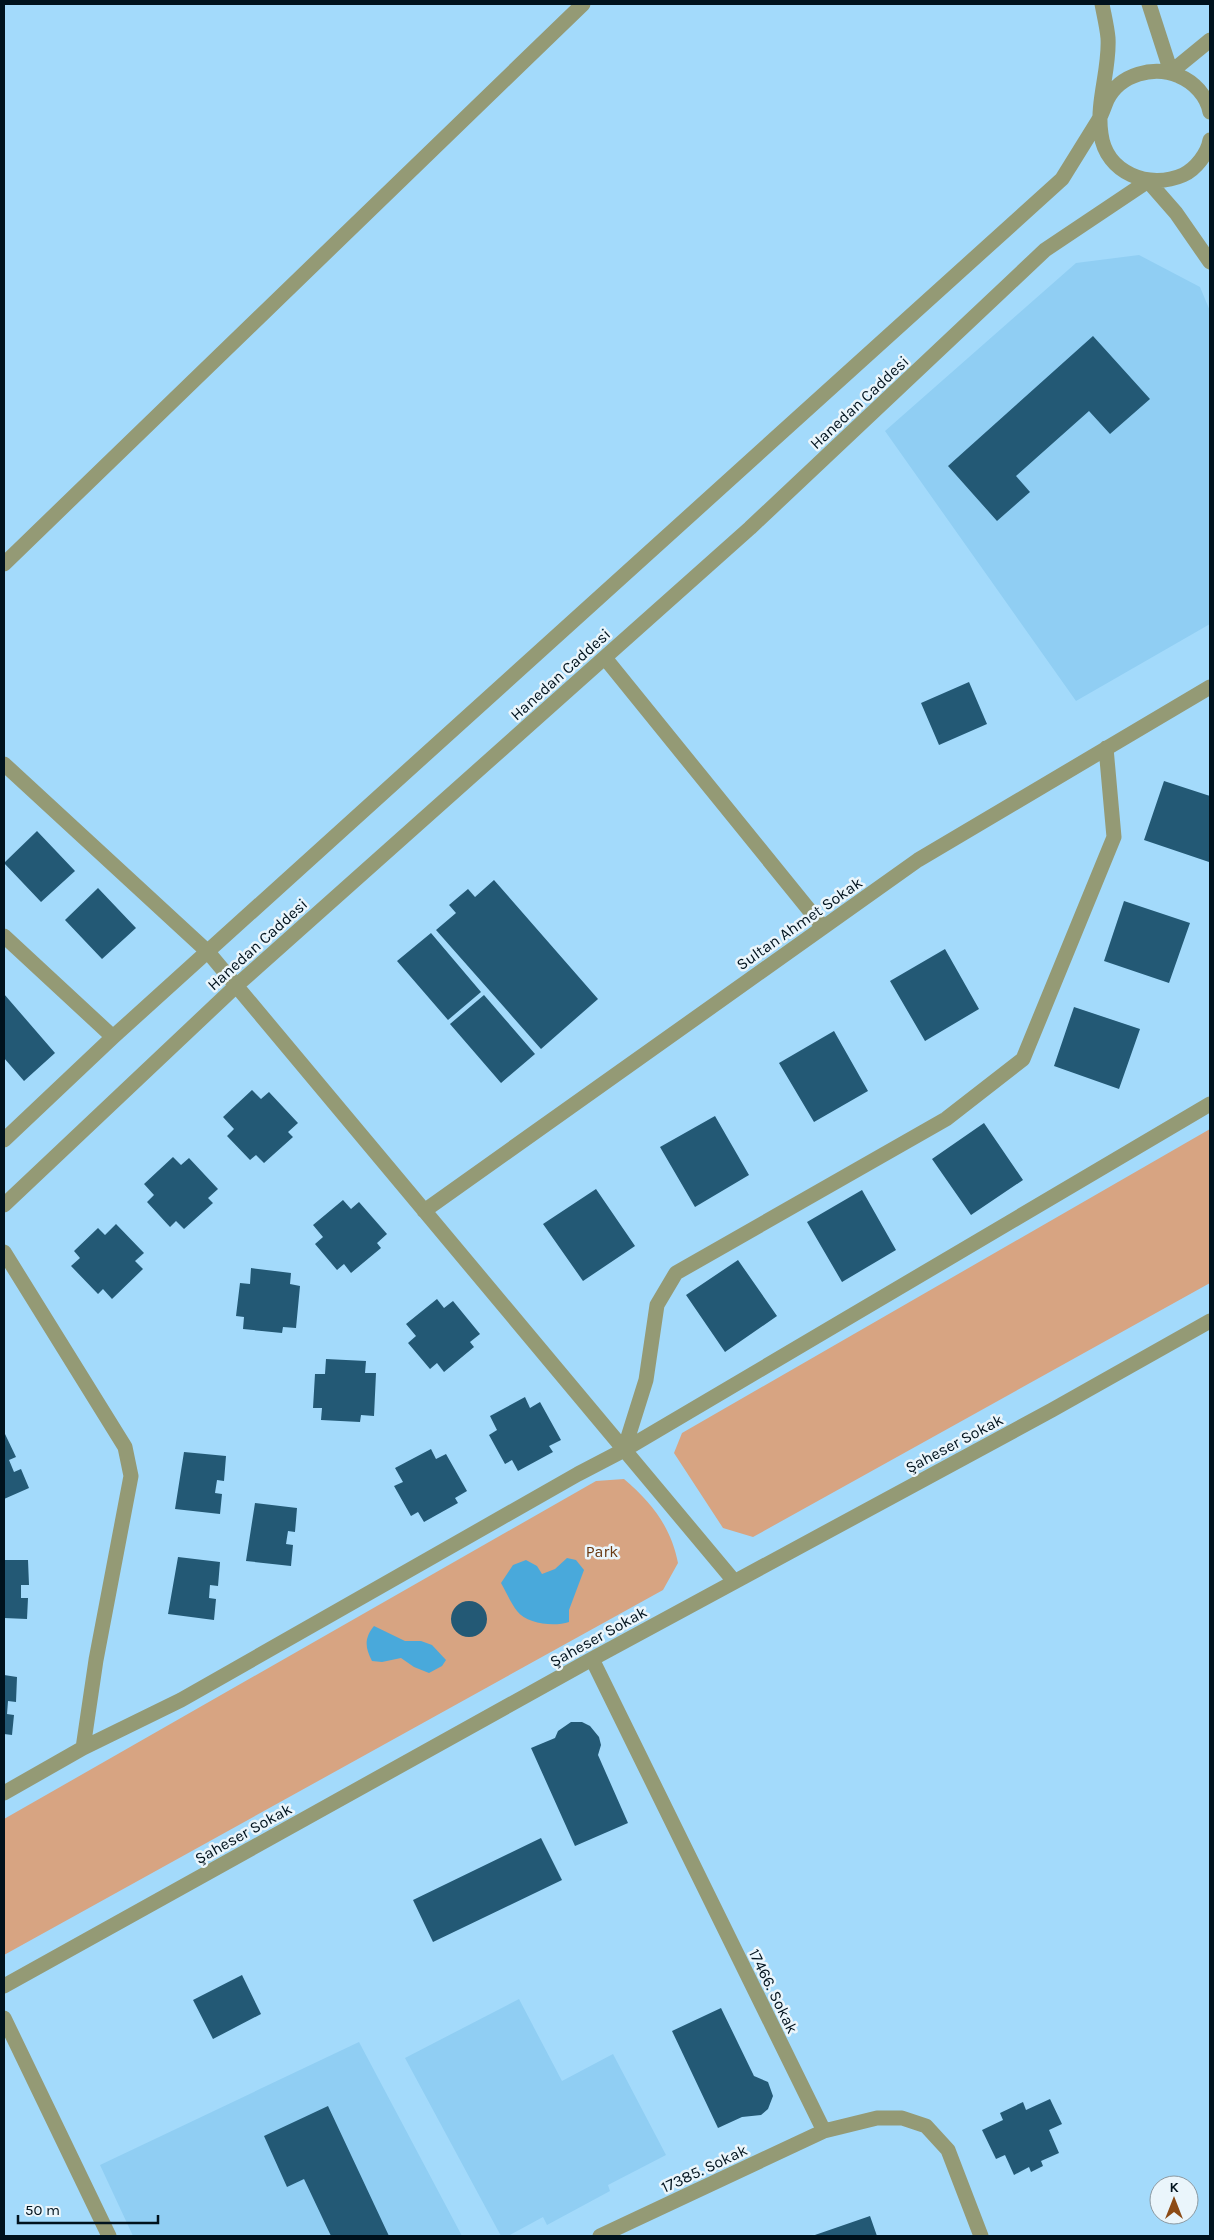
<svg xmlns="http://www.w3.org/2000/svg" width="1214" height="2240" font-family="Karla,sans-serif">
  <rect width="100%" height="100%" fill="#a3dafb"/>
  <path fill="#90cef3" d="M1139,255l61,32 10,24v313l-134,77 -191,-270 191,-168z
    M519,1999l43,82 51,-27 53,101 -58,30 2,6 -63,34 -4,-8 -35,19h-7l-96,-178z
    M359,2042l103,194h-329l-33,-71z"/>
  <path fill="#d7a482" d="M1210,1129v154l-457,254 -30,-9 -49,-75 8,-20z
    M624,1479c28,24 47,48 54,84l-15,27 -659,365v-136l592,-338z"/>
  <path fill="#49a9db" d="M567,1558l9,2 8,10 -15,40v12c-15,5 -42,2 -52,-11 -6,-8 -11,-19 -16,-28l12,-18 13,-5 11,6 5,8 13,-5z
    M374,1626l31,15h16l11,4 14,15 -4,6 -13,7 -15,-6 -13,-9 -19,4 -10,-1c-7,-13 -8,-23 2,-35z"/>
  <path fill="#235975" d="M1093,336l57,63 -40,35 -21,-23 -73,65 14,16 -33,29 -49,-55z
    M969,682l18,42 -48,21 -18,-42z
    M1164,781l46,15 -1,66 -65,-22z
    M37,831l38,40 -34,31 -37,-39z
    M494,880l104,119 -57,50 -105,-119 20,-17 -7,-8 19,-16 7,8z
    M98,888l38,40 -34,31 -37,-39z
    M1124,901l66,22 -21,60 -65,-22z
    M431,933l50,59 -33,28 -51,-59z
    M945,949l34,60 -54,32 -35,-60z
    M4,994l51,59 -31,28 -20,-23z
    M484,995l51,59 -34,29 -51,-59z
    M1074,1007l66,22 -21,60 -65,-23z
    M834,1031l34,60 -54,31 -35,-59z
    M252,1090l9,9 8,-7 29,31 -10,9 5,5 -29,26 -8,-8 -6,5 -23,-24 7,-7 -11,-12z
    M715,1116l34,59 -54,32 -35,-60z
    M984,1123l39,57 -52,35 -39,-56z
    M173,1157l8,8 8,-7 29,31 -10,9 5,5 -29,26 -8,-8 -6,6 -23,-25 7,-7 -10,-11z
    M596,1189l39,57 -52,35 -40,-57z
    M862,1190l34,60 -54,32 -35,-60z
    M343,1200l8,9 8,-7 28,32 -10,9 4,5 -30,25 -7,-9 -7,6 -22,-26 8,-7 -10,-12z
    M116,1224l28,29 -9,8 8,8 -31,30 -9,-10 -5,5 -27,-28 9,-8 -6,-7 24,-23 7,7z
    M738,1260l39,56 -52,36 -39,-57z
    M251,1268l40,5 -1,11 10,2 -4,42 -13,-1 -1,6 -39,-4 1,-12 -8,-1 4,-33 10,1z
    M437,1299l7,9 9,-7 27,33 -10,8 4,5 -30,25 -7,-9 -7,6 -22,-26 8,-7 -10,-12z
    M326,1359l40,2 -1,12h11l-2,43 -13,-1 -1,7 -39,-2 1,-12h-9l2,-34h10z
    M525,1397l5,11 10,-6 21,38 -12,6 4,6 -35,19 -6,-11 -7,4 -16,-29 8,-5 -7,-14z
    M5,1434l11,23 -7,3 5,12 7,-3 8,19 -25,11z
    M431,1449l5,10 10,-5 21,37 -12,7 3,5 -34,19 -6,-10 -7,4 -17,-30 9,-4 -8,-14z
    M184,1452l42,4 -2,25 -7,-1 -2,13 7,1 -2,20 -45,-5z
    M255,1503l42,5 -2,24 -7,-1 -2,13 7,1 -2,21 -45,-5z
    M178,1557l42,5 -2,24 -8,-1 -1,13 7,1 -2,21 -46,-6z
    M4,1560h24l1,25h-8v13h7l-1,21 -23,-1z
    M451 1619a18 18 0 1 1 36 0a18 18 0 1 1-36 0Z
    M4,1675l13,2 -1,25 -8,-1 -1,13 7,1 -2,20 -8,-1z
    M571,1722h11l8,4 9,11 2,8 -3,10 30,68 -53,23 -44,-98 24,-10 3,-7z
    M541,1838l21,42 -129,62 -20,-42z
    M242,1975l19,39 -48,25 -20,-39z
    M721,2008l33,68 14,6 5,14 -5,13 -7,6 -19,2 -24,11 -46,-97z
    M1050,2099l12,25 -13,6 10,23 -18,8 2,5 -12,6 -2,-5 -15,8 -9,-20 -9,4 -14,-29 21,-10 -3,-7 23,-11 3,8z
    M328,2106l61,130h-58l-27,-57 -17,8 -23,-51z
    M870,2216l7,20h-65z"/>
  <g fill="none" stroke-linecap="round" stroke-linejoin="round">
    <path stroke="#949a75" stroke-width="15" d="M1102,4c2,11 5,23 6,34 2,31 -12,64 -7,96 5,39 48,56 82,41 13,-6 25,-22 27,-35
      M1149,4l22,68
      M1171,72l39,-32
      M1148,181l28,32 34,49
      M4,564l579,-560
      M605,658l218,269
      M4,764l204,188 526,629
      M4,936l109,101
      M4,1140l109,-103 949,-858c12,-19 24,-39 36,-58 4,-7 6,-14 9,-21 13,-26 47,-35 72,-24 15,6 28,20 31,36
      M4,1205l232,-219 514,-458 295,-278 103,-69
      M424,1211l494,-351 292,-173
      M4,1252l121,195 6,29 -35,184 -13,88
      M624,1450l22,-70 11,-75 19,-32 270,-154 77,-60 91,-222 -8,-89
      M592,1659l232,472
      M4,1793l79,-45 98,-48 397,-226 46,-24 586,-346
      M4,1986l588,-327 460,-249 158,-89
      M4,2018l105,218
      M600,2236l224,-105 53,-13h25l24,8 22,24 33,86"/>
  </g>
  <g text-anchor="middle" stroke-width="5" stroke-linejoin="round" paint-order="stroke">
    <g font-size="16" fill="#00121d" stroke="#eaf5fb">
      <text transform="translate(859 402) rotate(-43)" y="6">Hanedan Caddesi</text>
      <text transform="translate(560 674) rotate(-42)" y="6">Hanedan Caddesi</text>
      <text transform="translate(799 923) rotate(-35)" y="6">Sultan Ahmet Sokak</text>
      <text transform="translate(257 944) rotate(-42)" y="6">Hanedan Caddesi</text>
      <text transform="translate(954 1443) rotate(-28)" y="6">Şaheser Sokak</text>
      <text transform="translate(598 1636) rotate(-29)" y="6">Şaheser Sokak</text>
      <text transform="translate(243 1833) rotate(-29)" y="6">Şaheser Sokak</text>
      <text transform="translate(774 1991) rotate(64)" y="6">17466. Sokak</text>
      <text transform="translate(704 2168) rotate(-25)" y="6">17385. Sokak</text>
    </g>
    <g font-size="16" fill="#6a380f" stroke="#eaf5fb">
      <text x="602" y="1557">Park</text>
    </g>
  </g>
  <rect width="1214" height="2240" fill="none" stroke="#00121d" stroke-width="10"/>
  <g transform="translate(1174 2200)"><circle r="24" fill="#eaf5fb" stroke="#8c9aa2"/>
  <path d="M0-4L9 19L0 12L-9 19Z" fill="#8c4b16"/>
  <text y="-8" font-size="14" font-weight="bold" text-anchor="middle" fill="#00121d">K</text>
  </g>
  <path d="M18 2215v8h140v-8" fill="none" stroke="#00121d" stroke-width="2.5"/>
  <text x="25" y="2215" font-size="15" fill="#00121d" stroke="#eaf5fb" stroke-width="4" paint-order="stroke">50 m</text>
</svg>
